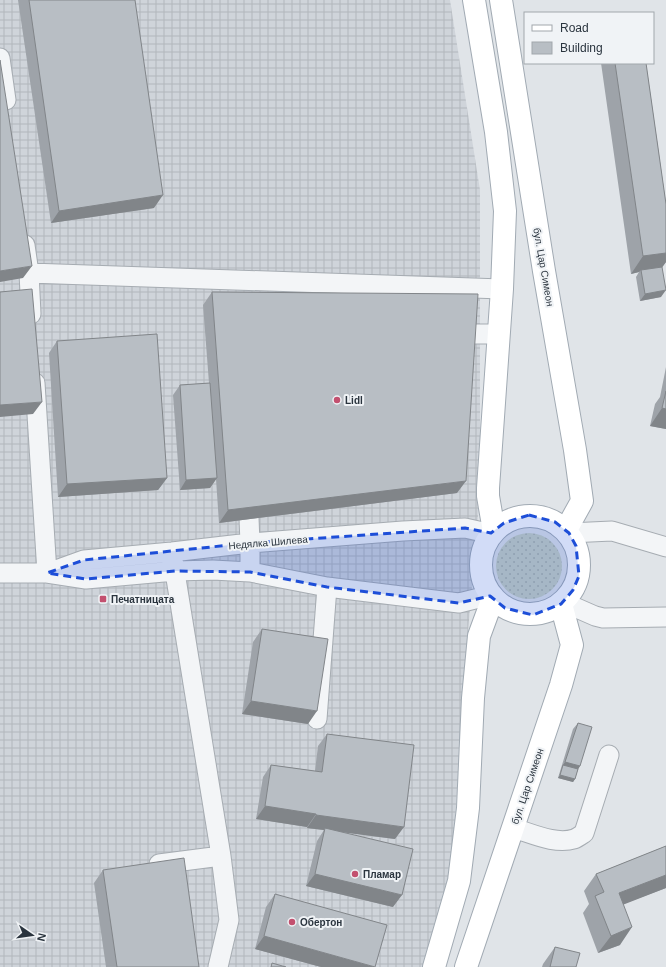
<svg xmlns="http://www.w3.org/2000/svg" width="666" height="967" font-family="Arial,sans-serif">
  <defs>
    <pattern id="industrial-grid" width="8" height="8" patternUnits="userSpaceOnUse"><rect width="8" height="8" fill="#cfd4da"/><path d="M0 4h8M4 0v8" fill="none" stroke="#b2b7bc"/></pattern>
    <pattern id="grass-dots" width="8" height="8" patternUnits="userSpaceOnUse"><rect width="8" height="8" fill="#c8d1c2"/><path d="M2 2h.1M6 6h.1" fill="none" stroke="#acb4a8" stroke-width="1.8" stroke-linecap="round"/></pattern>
  </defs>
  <rect width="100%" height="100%" fill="#e0e4e8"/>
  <path fill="url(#industrial-grid)" d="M0,0h450l30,190v304l-12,138 -19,278 -18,57h-431z"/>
  <path fill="url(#grass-dots)" d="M496 566a33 33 0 1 1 66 0a33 33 0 1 1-66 0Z"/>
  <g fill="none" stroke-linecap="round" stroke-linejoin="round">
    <defs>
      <path id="minor" d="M0,58l6,42
        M25,245l4,28 2,41
        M29,273l473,16
        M450,334h49
        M35,383l12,190
        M248,493l2,50v29
        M569,533l43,-2 54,16
        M173,560l48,296 8,64 -11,47
        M0,573h47l39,6 89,-8 38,-1 37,2 77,15 132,16 32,-8
        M48,573l36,-13 88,-8 78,-9 153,-12 62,-3 27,6
        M563,602l32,14 8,2 63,-1
        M317,719l10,-132
        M513,828c18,5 42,17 61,11 3,-1 7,-4 10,-6l25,-78
        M159,864l62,-8"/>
      <path id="major" d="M474,0l22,132 9,79 -3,78 -14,199v8l6,35
        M501,0l43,271 31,179 7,51 -16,29
        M481 565a49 49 0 1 1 98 0a49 49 0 1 1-98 0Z
        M434,967l25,-86 9,-73 5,-110 6,-62 14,-38
        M466,967l95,-282 11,-40 -11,-41"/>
    </defs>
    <use href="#minor" stroke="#a6acb2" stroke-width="21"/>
    <use href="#major" stroke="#a1aab3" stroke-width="24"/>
    <use href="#minor" stroke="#f3f5f7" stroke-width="19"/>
    <use href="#major" stroke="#fff" stroke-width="22"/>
  </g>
  <path fill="#9ea3a9" d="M18,0h117l19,208 -103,15z
    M601,63h45l20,141v58l-4,5 -1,30 -21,4 -4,-24 3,-5 -8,2z
    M212,292l245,201 -238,30 -3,-44 -6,9 -30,2 -7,-95 7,-10 29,-2 -6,-78z
    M57,341l110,137 -9,12 -100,7 -9,-144z
    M666,367v62l-16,-3 5,-22 5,-7z
    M262,629l46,95 -66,-10 11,-72z
    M578,723l2,43 -2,3 -3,10 -2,3 -15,-4 15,-49z
    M327,734l68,105 -53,-7 51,75 -87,-21 11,-45 7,-11 -17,-2v-1l-51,-8 7,-42 8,-12 44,6 3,-25z
    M666,846v42l-43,16 -3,41 -22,8 -15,-40 6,-9 -5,-13 12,-17z
    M103,870l96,97h-93l-12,-84z
    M275,894l46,73 -66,-18 11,-42z
    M555,947l21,20h-34l1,-3z"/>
  <path fill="#818589" d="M163,195l-9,13 -103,15 8,-12z
    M666,253v9l-5,7 -20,1 -2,2 -8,2 12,-18z
    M32,266l-9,12 -23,4v-11z
    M666,290l-5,7 -21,4 5,-7z
    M42,402l-9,12 -33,3v-12z
    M662,408l4,1v20l-16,-3z
    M167,478l-9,12 -100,7 9,-13z
    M217,478l-7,10 -30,2 6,-10z
    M466,481l-9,12 -238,30 9,-13z
    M251,701l66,10 -9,13 -66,-10z
    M565,762l15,4 -4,7 -13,-8z
    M560,775l15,4 -2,3 -15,-4z
    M265,806l51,8 -9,13 -51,-8z
    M316,815l88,12 -9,12 -70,-9v-2l-1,2 -17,-2z
    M315,874l87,21 -9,12 -87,-21z
    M666,875v13l-59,23 12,-18z
    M632,927l-12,18 -22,8 13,-17z
    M264,936l111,31h-54l-66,-18z"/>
  <path fill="#b8bec4" stroke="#818589" d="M29,0h106l28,195 -104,16z
    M0,60l32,206 -32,5z
    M615,63h31l20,141v49l-23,3z
    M662,267l4,23 -21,4 -4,-24z
    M32,289l10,113 -42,3v-113z
    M212,292l266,2 -12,187 -238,29z
    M157,334l10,144 -100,6 -10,-143z
    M210,383l7,95 -31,2 -6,-95z
    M666,391v18l-4,-1z
    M262,629l66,10 -11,72 -66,-10z
    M578,723l14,4 -12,39 -15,-4z
    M327,734l87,11 -10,82 -88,-12v-1l-51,-8 6,-41 51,7z
    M563,765l15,4 -3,10 -15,-4z
    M325,828l88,21 -11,46 -87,-21z
    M666,846v29l-47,18 13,34 -21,9 -16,-40 9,-4 -8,-18z
    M184,858l15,109h-82l-14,-97z
    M275,894l112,31 -12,42 -111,-31z
    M555,947l25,6 -4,14h-26z
    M272,963l14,4h-15z"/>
  <path fill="#1d4ed8" fill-opacity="0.2" stroke="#1d4ed8" stroke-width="3" stroke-dasharray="8 5" stroke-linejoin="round" d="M529,515l26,7 14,11 7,13 3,30 -6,14 -12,14 -28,11 -28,-7 -15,-12 -31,7 -132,-16 -77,-15 -75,-1 -89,8 -39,-6 37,-13 166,-17 215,-15 26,5 13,-10z"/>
  <g fill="#c3506f" stroke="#f0f3f6" stroke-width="1.5">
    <circle cx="337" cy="400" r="4"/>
    <rect x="99" y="595" width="8" height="8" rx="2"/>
    <circle cx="355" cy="874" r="4"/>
    <circle cx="292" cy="922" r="4"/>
  </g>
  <g text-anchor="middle" stroke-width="4" stroke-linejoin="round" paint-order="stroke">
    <g font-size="10" fill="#2a343e" stroke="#f0f3f6">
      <text transform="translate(544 267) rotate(80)" y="4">бул. Цар Симеон</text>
      <text transform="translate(268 542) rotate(-5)" y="4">Недялка Шилева</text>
      <text transform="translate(527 786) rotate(-71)" y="4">бул. Цар Симеон</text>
    </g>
    <g font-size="10" font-weight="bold" fill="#2a343e" stroke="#f0f3f6" text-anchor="start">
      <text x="345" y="404">Lidl</text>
      <text x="111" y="603">Печатницата</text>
      <text x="363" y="878">Пламар</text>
      <text x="300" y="926">Обертон</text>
    </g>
  </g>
  <rect x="524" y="12" width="130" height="52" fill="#f0f3f6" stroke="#a1a7ac"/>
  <rect x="532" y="25" width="20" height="6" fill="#ffffff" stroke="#a1a7ac"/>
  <text x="560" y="32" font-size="12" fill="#2a343e">Road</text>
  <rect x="532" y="42" width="20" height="12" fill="#b8bec4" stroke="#a1a7ac"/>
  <text x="560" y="52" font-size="12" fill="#2a343e">Building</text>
  <g transform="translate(32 935) rotate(103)" stroke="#f0f3f6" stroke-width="3" paint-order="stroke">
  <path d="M0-3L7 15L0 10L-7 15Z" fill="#2a343e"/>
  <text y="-6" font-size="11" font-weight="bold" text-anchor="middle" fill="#2a343e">N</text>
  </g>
</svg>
